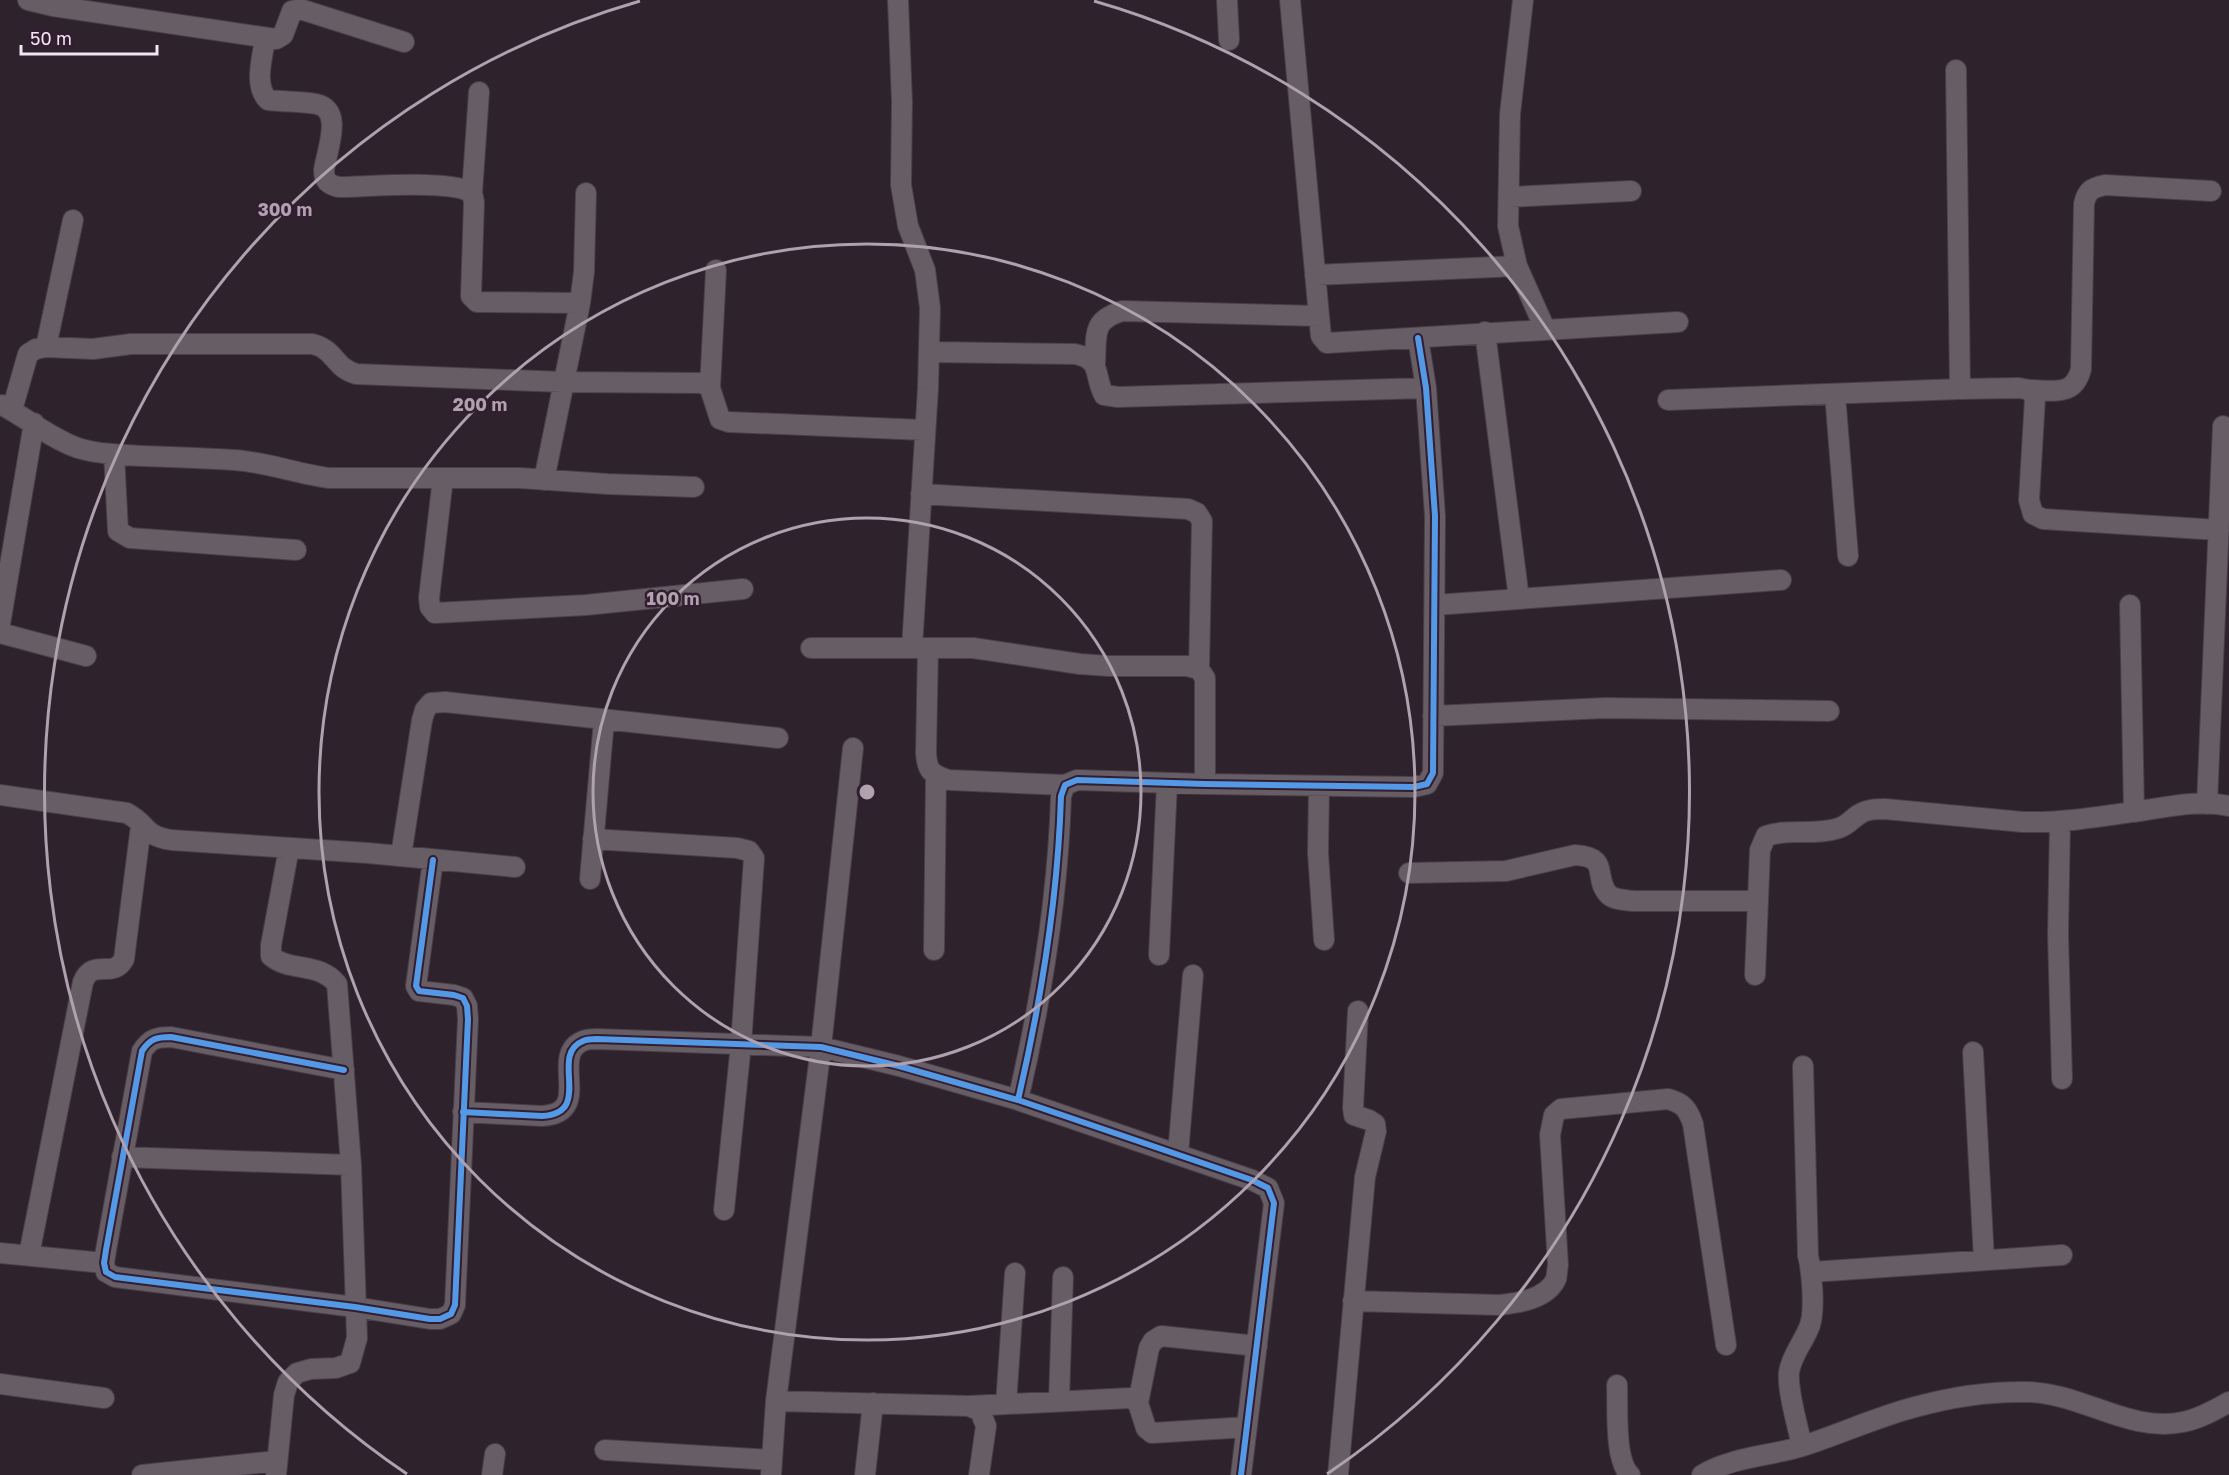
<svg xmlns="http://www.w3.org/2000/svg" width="2229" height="1475" font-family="'Golos Text',sans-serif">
  <rect width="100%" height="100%" fill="#2e222c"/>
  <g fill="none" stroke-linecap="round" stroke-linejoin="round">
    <defs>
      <path id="minor" d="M28,0l25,6 223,33 7,-4 9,-24 8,-2 104,33
        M898,0l4,102 -1,83 7,41 17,44 5,38 -2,80 -16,260
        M1227,0l2,40
        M1290,0l29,316 2,20 6,7 351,-21
        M1523,0l-13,114 -2,112 9,40 28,63
        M265,38c-2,19 -12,47 3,62 16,2 32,1 48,4 28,5 11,46 8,66 0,11 4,14 14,17 28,0 115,-8 134,6l2,9 -3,94 6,6 103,1
        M1956,70l4,319
        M472,193l7,-101
        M1509,197l122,-6
        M1315,275l202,-9
        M1485,332l34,267
        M46,347l27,-127
        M929,352l146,2c28,6 18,20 29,41l14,2 308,-9
        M1095,363c2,-29 -4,-42 27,-52l197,5
        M710,388l6,-118
        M2030,390c24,0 44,7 51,-21l3,-165c3,-14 8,-16 21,-19l106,6
        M1835,394l13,162
        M1668,400l292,-11 59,-1 11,2 5,8 -6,102 4,14 10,5 176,11
        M2,405c26,14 48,33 76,43 20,6 43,7 64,8 31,1 61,2 92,4 33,2 63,14 95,18h191l88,6 86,3
        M12,410l16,-56 8,-5 10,-2 47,2 38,-5h182c24,7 20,23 43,30l207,8 140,1 7,5 10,31 9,3 195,8
        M114,454l4,77 12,7 166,12
        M443,478l-14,120 1,9 5,6 151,-8 157,-16
        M544,480l36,-177 4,-31 2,-79
        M921,494l267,15 9,4 5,8 -3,148
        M1435,605l346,-25
        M2130,605l4,207
        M0,624l34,-201
        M0,633l86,23
        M811,648h162l107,16 29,2h78l12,3 6,9v106
        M928,648l-2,105c1,18 6,22 23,27l116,5
        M1433,716l172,-8 224,3
        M1319,786l-1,67 6,87
        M0,795l127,18c21,11 15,22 44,27l197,13 147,14
        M2207,804l16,-378
        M2060,822l-2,112 4,145
        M593,839l144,9 12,3 5,7 -13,186 -17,166
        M401,856l21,-136 3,-10 6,-7 14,-1 333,36
        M1409,873l97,-2 69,-16c37,2 17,23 34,40 6,5 17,5 24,6h124
        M590,879l14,-159
        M934,950l2,-174
        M1159,955l8,-172
        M1755,975l5,-125 6,-14c23,-8 50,0 73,-8 9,-3 13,-9 19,-13 9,-6 18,-6 27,-6l138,13c42,1 82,-6 123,-12 27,-4 56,-10 83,-4
        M1973,1052l11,208
        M344,1070l-173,-33c-15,0 -21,2 -29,14l-36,199 -2,13 2,9 9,5 240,30 75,12h10l11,-5 4,-9 13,-286 -1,-13 -4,-8 -9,-3 -35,-4 -3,-5 17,-126
        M1018,1100c23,-99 40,-202 43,-304l4,-11 12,-5 128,4 209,3 13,-3 6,-11 2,-257 -9,-128 -8,-50
        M463,1112l79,4c53,-3 6,-61 41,-75 4,-2 10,-2 14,-2l224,8 78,19 119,34 234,80 16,8 6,15 -33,272
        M1178,1154l15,-179
        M122,1157l229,8
        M0,1253l104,10
        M29,1255l54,-273c10,-25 30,-2 41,-23l17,-133
        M1812,1272l250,-17
        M1353,1301l147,4c18,-2 47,-6 56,-26 1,-3 1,-10 2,-14l-8,-130 4,-20 7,-6 107,-10c15,4 20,10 25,25l33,221
        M0,1384l104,14
        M1617,1385c1,22 -3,75 13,90
        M776,1401l193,5 11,5 6,15 -7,49
        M1059,1401l4,-124
        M1138,1403l11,-55 4,-7 8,-5 96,10
        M1006,1404l9,-131
        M969,1406l162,-8 7,5 8,25 6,5 95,-6
        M1802,1446c-4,-19 -15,-56 -13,-74 3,-18 15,-30 21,-47 5,-15 2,-54 -2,-69l-5,-190
        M605,1450l167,10
        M142,1475l135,-14
        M276,1475l8,-80 4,-13 9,-9 14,-4 25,-1 14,-5 7,-25 -6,-173 -14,-181c-19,-23 -46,-11 -66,-28v-11l18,-97
        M492,1475l3,-21
        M771,1475l5,-74 45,-354 32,-299
        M865,1475l8,-72
        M1338,1475l27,-298 11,-46 -1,-7 -6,-4 -15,-5 -1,-7 5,-97
        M1702,1475c29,-18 69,-19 101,-29 37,-12 74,-29 112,-39 36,-10 75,-16 113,-15 54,1 101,41 155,30 16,-3 32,-12 46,-20"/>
    </defs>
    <use href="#minor" stroke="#4a3f48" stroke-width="22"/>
    <use href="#minor" stroke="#675d65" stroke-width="20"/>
    <defs>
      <path id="cycleway" d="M344,1070l-173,-33c-15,0 -21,2 -29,14l-36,199 -2,13 2,9 9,5 240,30 75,12h10l11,-5 4,-9 13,-286 -1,-13 -4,-8 -9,-3 -35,-4 -3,-5 17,-126
        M1018,1100c23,-99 40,-202 43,-304l4,-11 12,-5 128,4 209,3 13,-3 6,-11 2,-257 -9,-128 -8,-50
        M463,1112l79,4c53,-3 6,-61 41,-75 4,-2 10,-2 14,-2l224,8 78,19 119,34 234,80 16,8 6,15 -33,272"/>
    </defs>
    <use href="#cycleway" stroke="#331d30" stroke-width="10"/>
    <use href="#cycleway" stroke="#5399e6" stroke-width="6"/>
  </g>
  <g fill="none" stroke="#afa1ad" stroke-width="3">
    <circle cx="867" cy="792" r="274"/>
    <circle cx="867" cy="792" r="548"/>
    <path d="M407 1474A823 823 0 0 1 640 1M1094 1A823 823 0 0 1 1327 1474"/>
  </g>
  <circle cx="867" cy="792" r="9" fill="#afa1ad" stroke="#331d30" stroke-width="3"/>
  <g font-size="18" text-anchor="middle" font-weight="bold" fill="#afa1ad" stroke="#331d30" stroke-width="5" stroke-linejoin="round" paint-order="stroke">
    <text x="285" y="216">300 m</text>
    <text x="480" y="411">200 m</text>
    <text x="673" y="605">100 m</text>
  </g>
  <path d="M21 45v9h136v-9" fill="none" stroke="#f4e5f2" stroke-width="3"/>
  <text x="30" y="45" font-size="18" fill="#f4e5f2" stroke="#331d30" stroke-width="4.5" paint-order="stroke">50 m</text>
</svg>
